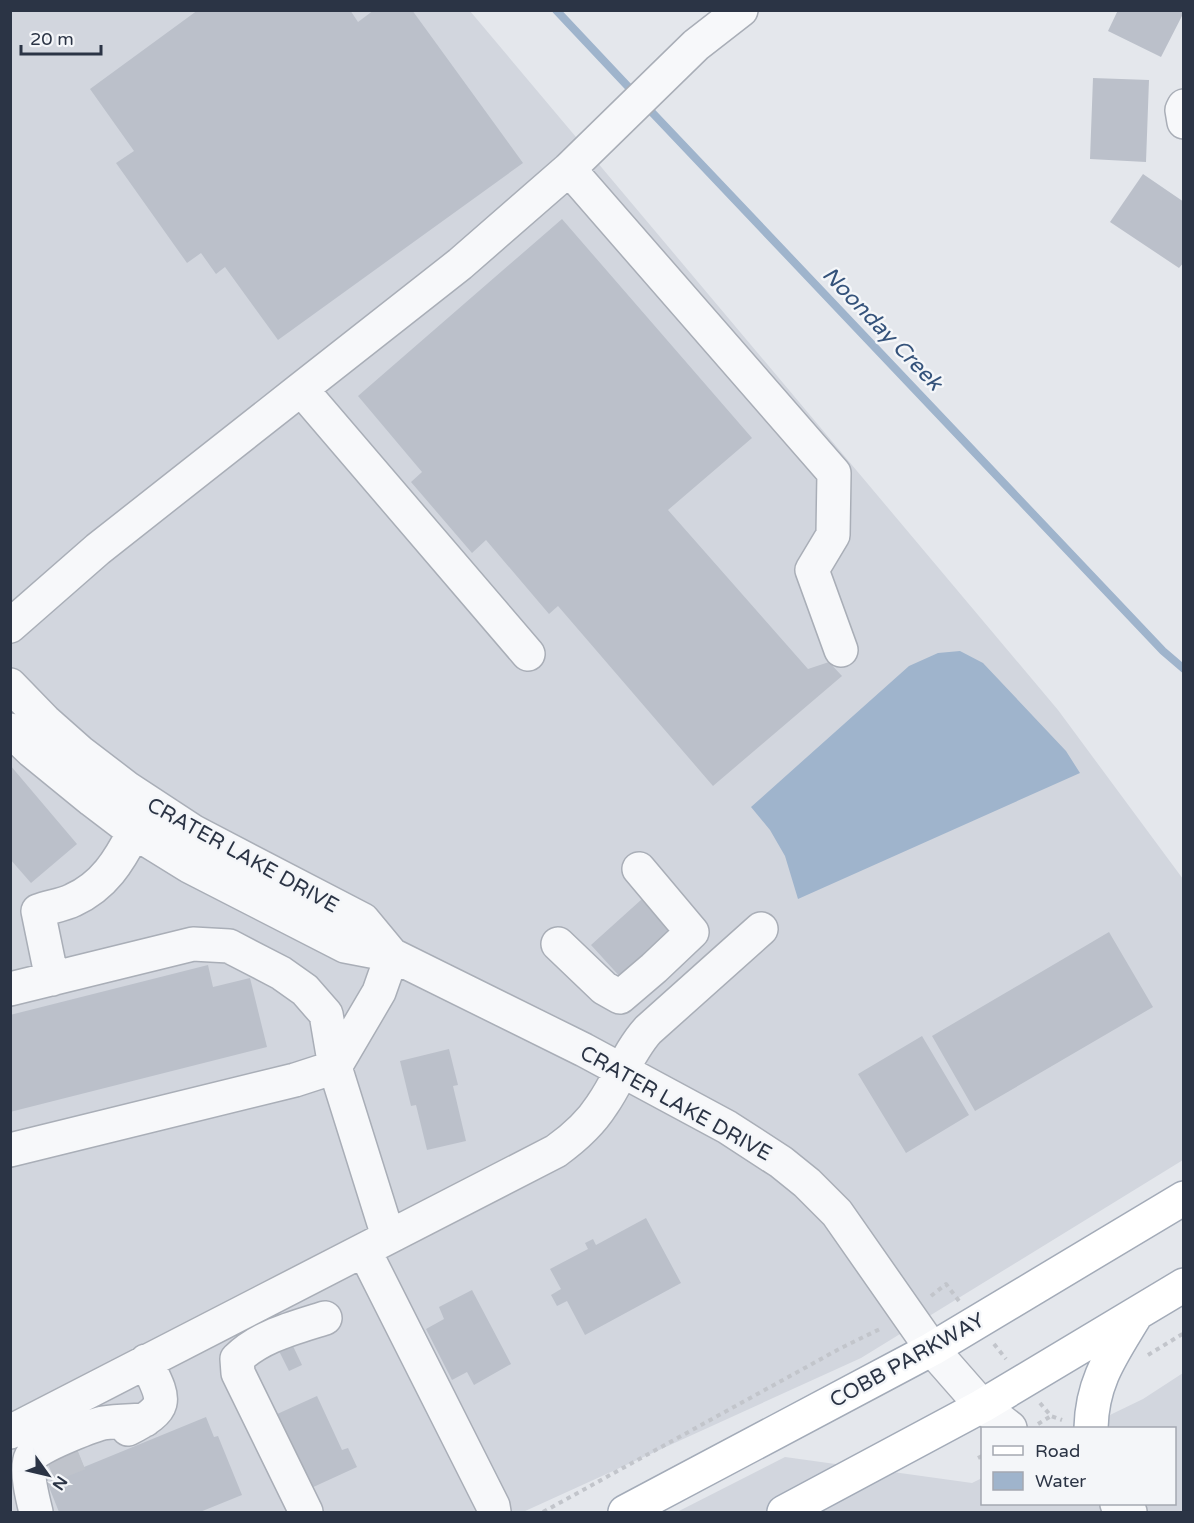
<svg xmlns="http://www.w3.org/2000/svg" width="1194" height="1523" font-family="'Varela Round',sans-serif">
  <rect width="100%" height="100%" fill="#e4e7ec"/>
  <path fill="#d2d6de" d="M10,11h460l588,699 125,169v281l-322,198 -338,154h-512z
    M1183,1373v139h-506l108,-55 187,26 10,-5v26h192v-76h-91l60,-29z"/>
  <path fill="#9fb4cc" d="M960,651l23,12 83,88 14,22 -282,126 -13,-43 -15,-26 -19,-23 158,-141 29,-13z"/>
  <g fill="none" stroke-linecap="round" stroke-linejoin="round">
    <path stroke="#9fb4cc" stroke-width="8" d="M556,10l80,85
      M645,105l518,546 21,18"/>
  </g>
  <path fill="#bbc0ca" d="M198,10h152l8,12 16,-12h38l111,153 -245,177 -53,-73 -9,7 -15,-21 -14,10 -71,-100 18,-12 -44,-62z
    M1118,10h66v2l-23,45 -53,-26z
    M1093,78l56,2 -3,82 -56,-3z
    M1143,174l41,28v60l-5,6 -69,-46z
    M562,219l190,219 -84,72 140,159 21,-7 13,14 -129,110 -155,-180 -9,8 -63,-74 -14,13 -61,-71 11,-10 -64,-76z
    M10,765l67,79 -46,39 -21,-24z
    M652,890l31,35 -60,55 -32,-35z
    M1109,932l44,75 -178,104 -43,-75z
    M208,965l5,22 37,-9 17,69 -257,65v-97z
    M922,1036l47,79 -63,38 -48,-79z
    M449,1049l9,36 -5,1 13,55 -39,9 -11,-45 -5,1 -11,-45z
    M646,1218l35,65 -96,52 -18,-34 -10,5 -6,-11 10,-6 -11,-20 38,-20 -3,-6 8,-4 3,6z
    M472,1290l39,74 -37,21 -7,-13 -15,8 -26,-51 18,-10 -5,-12z
    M292,1344l10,21 -13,6 -10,-20z
    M317,1396l25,54 6,-2 9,19 -48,22 -34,-74z
    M206,1417l8,20 4,-1 24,59 -42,17h-141l-12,-30 8,-3 -10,-22 30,-12 9,22z"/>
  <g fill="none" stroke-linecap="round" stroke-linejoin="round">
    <path stroke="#bfc3cb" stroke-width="33" stroke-dasharray="33 16" stroke-linecap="butt" d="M49,1466l30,-12"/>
    <defs>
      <path id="minor" d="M1184,106l-2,4 2,12
        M569,169l127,-124 45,-35
        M10,626l88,-77 203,-160
        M528,654l-227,-265 159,-125 109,-95 265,304 -1,62 -21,35 29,80
        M10,685l35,36 35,31 47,36 67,44 169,88 29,35
        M10,730l22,21 60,49 42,32 55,34 156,80 47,9 192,95 143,77 54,35 26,21 30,30 95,136 50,57 28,22
        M558,944l46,44 16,9 34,-29 38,-36 -53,-63
        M52,979l-14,-68c11,-4 25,-6 35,-11 31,-14 46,-39 61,-68
        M10,989l183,-45 36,2 52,27 24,17 21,24 9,53 53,169
        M10,1150l285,-70 40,-13 44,-75 13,-37
        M364,1250l129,256 1,6
        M128,1429c43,-22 37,-28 18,-68
        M10,1432c182,-95 364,-188 546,-281 18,-13 34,-27 46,-46 17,-24 26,-53 46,-75l113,-101
        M1117,1504l13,8
        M36,1512c-3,-12 -11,-43 -5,-55 5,-10 60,-31 72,-34 14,-2 28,-2 42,-3
        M306,1512l-68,-139 -1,-14c23,-23 57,-31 88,-41"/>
      <path id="major" d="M1091,1428c1,-46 20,-72 43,-110
        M625,1512l307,-163 252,-151
        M784,1512l198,-106 202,-121"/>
    </defs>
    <use href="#minor" stroke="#a9aeb7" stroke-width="36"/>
    <use href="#major" stroke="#a3abb8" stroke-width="36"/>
    <path stroke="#c2c5cb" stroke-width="4" stroke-dasharray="4.5 4.5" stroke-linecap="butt" d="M931,1296l15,-12 13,17
      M994,1344l12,15
      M1148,1355l36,-22
      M1040,1403l11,13 11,4
      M1038,1424l13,-8
      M978,1458l4,-2
      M543,1512l298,-164 41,-20"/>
    <use href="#minor" stroke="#f7f8fa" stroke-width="33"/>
    <use href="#major" stroke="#fff" stroke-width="33"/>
  </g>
  <g text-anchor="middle" stroke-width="5" stroke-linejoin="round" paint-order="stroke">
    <g font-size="21" fill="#2b3445" stroke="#f4f6f9">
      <text transform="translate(243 855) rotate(29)" y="7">CRATER LAKE DRIVE</text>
      <text transform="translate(676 1103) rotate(29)" y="7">CRATER LAKE DRIVE</text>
      <text transform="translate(907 1360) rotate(-29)" y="7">COBB PARKWAY</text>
    </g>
    <g font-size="22" font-style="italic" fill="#34527a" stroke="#f4f6f9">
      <text transform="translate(883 328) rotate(46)" y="8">Noonday Creek</text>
    </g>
  </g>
  <rect width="1194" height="1523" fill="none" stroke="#2b3445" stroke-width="24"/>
  <rect x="981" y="1427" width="195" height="78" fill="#f4f6f9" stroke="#a4a8b1" stroke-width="1.5"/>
  <rect x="993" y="1446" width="30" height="9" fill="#ffffff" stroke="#a4a8b1" stroke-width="1.5"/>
  <text x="1035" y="1457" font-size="18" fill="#2b3445">Road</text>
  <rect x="993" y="1472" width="30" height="18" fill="#9fb4cc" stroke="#a4a8b1" stroke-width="1.5"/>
  <text x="1035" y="1487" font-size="18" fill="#2b3445">Water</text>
  <g transform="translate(48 1475) rotate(124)" stroke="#f4f6f9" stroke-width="4.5" paint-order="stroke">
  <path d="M0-4.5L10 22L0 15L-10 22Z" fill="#2b3445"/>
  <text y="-9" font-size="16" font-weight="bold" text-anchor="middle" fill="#2b3445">N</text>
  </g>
  <path d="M21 45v9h80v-9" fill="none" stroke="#2b3445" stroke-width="3"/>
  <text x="30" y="45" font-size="18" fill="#2b3445" stroke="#f4f6f9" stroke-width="4.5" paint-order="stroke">20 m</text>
</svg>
